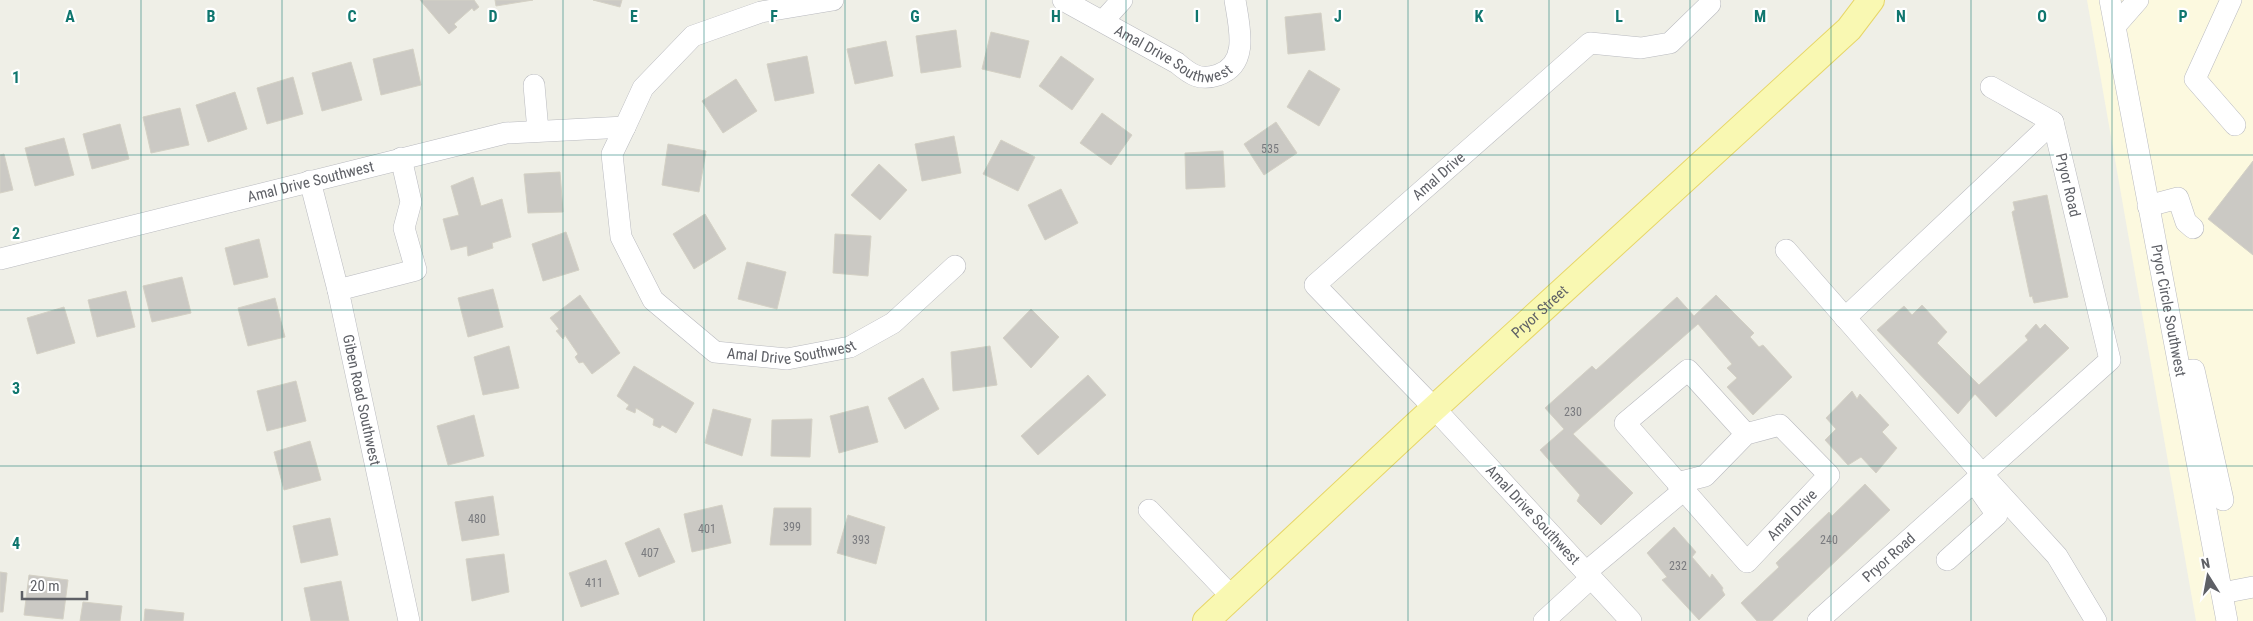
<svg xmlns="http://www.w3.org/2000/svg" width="2253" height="621" font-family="'Roboto Condensed',sans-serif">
  <rect width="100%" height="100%" fill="#efefe7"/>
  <path fill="#fcf9df" d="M2087,0h166v621h-57z"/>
  <path fill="#cbc9c4" stroke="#d4d1c5" d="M420,0h54l5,7 -5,4 -2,-3 -18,16 3,3 -8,7z
    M495,0h38l-37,6z
    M593,0h29l-2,7z
    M1321,13l4,37 -37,4 -3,-37z
    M956,30l5,37 -40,6 -5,-37z
    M991,32l38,9 -9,37 -38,-9z
    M886,41l7,35 -38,8 -8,-35z
    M413,49l8,36 -40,10 -8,-36z
    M807,56l7,37 -39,8 -8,-37z
    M1061,56l33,23 -22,31 -33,-24z
    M351,62l11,38 -40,11 -10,-38z
    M1309,70l31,19 -21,37 -32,-19z
    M293,77l10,37 -36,10 -10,-36z
    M736,79l21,32 -34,22 -21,-32z
    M235,92l12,37 -39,13 -12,-37z
    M180,108l9,37 -38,8 -8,-36z
    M1102,113l30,22 -21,30 -31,-22z
    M1276,122l21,31 -33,22 -20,-31z
    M120,124l9,35 -37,10 -9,-35z
    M954,136l7,37 -39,8 -7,-37z
    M64,138l10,37 -39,11 -10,-38z
    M1001,140l34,17 -17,34 -35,-17z
    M668,144l38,7 -7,41 -37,-7z
    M1223,151l2,36 -39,2 -1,-36z
    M4,154l9,36 -13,3v-38z
    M2253,161v94l-45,-36z
    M879,164l28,26 -27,30 -29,-25z
    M560,172l3,40 -35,1 -4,-39z
    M473,177l8,29 21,-7 9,38 -19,6 1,5 -25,8 -1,-10 -16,4 -8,-31 16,-4 -8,-29z
    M1061,189l17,34 -33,17 -17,-35z
    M2047,195l21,102 -34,6 -2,-7 -2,1 -18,-85 3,-2 -2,-8z
    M705,214l21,35 -32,20 -21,-35z
    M566,232l13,38 -36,11 -11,-37z
    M835,234l36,2 -3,40 -35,-3z
    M259,239l9,38 -34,8 -9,-37z
    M747,262l39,10 -9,37 -39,-10z
    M182,277l9,36 -39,9 -9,-36z
    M493,289l10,38 -35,10 -10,-39z
    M126,291l9,36 -38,10 -9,-37z
    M580,295l40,58 -28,21 -9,-12 -4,1 -4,-6 3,-3 -13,-19 -2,4 -7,-8 3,-2 -9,-11z
    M1716,295l38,38 -4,4 9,10 4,-2 29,32 -39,38 -26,-28 10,-9 -10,-10 5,-4 -34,-40 -125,110 60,59 -32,32 -24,-24 3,-6 -40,-45 24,-21 -19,-21 47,-42 4,4 81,-73 17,19z
    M275,298l10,39 -37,9 -10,-38z
    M1922,305l25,27 -10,11 42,42 49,-45 -3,-4 11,-12 4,5 5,-5 24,24 -73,69 -21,-23 -17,20 -81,-84 27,-24 8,9z
    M64,307l11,36 -38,11 -10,-36z
    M1031,309l28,28 -28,31 -28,-30z
    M509,346l10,42 -36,7 -9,-38z
    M990,346l7,39 -44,6 -2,-39z
    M634,366l60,37 -18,30 -14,-8 -2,3 -7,-3 1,-6 -18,-11 -1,5 -9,-4 3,-4 -12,-9z
    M1088,375l18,20 -68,60 -17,-19z
    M923,378l16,31 -34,20 -17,-31z
    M296,381l10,40 -39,10 -10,-40z
    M1852,391l5,8 3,-5 29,31 -7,7 15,16 -21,25 -15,-16 -13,8 -23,-25 11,-11 -10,-11z
    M868,406l10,36 -39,11 -9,-37z
    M713,409l38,10 -9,37 -37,-13z
    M474,415l10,41 -36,9 -11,-39z
    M812,419l-2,38 -39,-1 1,-36z
    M310,441l11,39 -37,10 -10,-38z
    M1865,484l25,26 -118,111h-15l-16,-18 38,-36 -3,-4 53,-51 3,4z
    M493,496l6,39 -37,6 -7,-39z
    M722,505l9,38 -39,9 -8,-38z
    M774,508h37v37h-41z
    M848,515l37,12 -9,37 -39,-11z
    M330,518l8,37 -37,8 -8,-37z
    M1674,527l22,25 -4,5 18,21 2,-4 11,14 -1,2 3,5 -26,25 -37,-40 5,-3 -20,-24z
    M659,528l16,34 -36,15 -14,-34z
    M504,554l5,38 -37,9 -6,-42z
    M606,560l13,34 -38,13 -12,-34z
    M0,572l7,1 -4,39h-3z
    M29,575l39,5 -5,39 -39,-4z
    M341,581l8,40h-38l-7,-33z
    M83,602l39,4 -2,15h-40z
    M145,609l39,4 -1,8h-39z"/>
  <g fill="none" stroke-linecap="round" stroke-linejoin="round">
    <defs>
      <g id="minor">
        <path id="s1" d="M1063,0l114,63c14,12 23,18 41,12 32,-11 21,-49 17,-75"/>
        <path id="s2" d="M2110,0l117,621"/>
        <path d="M2231,0l-36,79 40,46"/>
        <path d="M1103,21l19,-21"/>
        <path d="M2116,25l22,-25"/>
        <path d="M534,85l4,46"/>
        <path d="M1991,87l62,35"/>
        <path id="s3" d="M625,127l-13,27 9,83 32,63 62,52 72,7 63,-12 43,-24 62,-57"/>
        <path id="s4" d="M310,181l28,109 71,331"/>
        <path d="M2148,206l30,-8 8,24 7,6"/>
        <path d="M1786,250l196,224 75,82 39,65"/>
        <path id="s5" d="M0,259l506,-126 119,-6 18,-39 50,-52 68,-24 72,-12"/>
        <path d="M338,290l78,-20 -12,-42 7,-26 -10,-44"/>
        <path d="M2180,372l14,-2 29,130"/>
        <path d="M1677,483l28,-7 41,-42 34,-9 49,50 -82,87 -122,-139 63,-53 58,64"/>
        <path d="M1149,510l83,87"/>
        <path d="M1947,560l50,-45 -23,-33"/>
        <path d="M1586,572l98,-82"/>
        <path d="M2222,593l31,-6"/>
        <path d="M1544,621l47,-43"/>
        <path id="s6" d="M1631,621l-196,-212 -120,-124 275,-242 51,5 29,-5 40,-39"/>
        <path id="s7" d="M1818,621l292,-261 -57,-238 -208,196"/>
      </g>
      <g id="major">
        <path id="s8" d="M1206,621l210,-196 433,-396 22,-29"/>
      </g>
    </defs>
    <use href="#minor" stroke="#b9babf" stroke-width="22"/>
    <use href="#major" stroke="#e7d668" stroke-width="28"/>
    <use href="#minor" stroke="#fff" stroke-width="21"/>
    <use href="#major" stroke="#f9f8b2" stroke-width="26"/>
  </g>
  <path fill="none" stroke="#0f766e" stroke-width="1" stroke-opacity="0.55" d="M141,0v621M282,0v621M422,0v621M563,0v621M704,0v621M845,0v621M986,0v621M1126,0v621M1267,0v621M1408,0v621M1549,0v621M1690,0v621M1831,0v621M1971,0v621M2112,0v621M0,155h2253M0,310h2253M0,466h2253"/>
  <g text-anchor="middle" stroke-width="4.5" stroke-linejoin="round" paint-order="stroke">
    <g font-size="12" fill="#797a7e">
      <text x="1270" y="153">535</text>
      <text x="1573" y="416">230</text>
      <text x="477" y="523">480</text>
      <text x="792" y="531">399</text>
      <text x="707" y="533">401</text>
      <text x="861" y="544">393</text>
      <text x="1829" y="544">240</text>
      <text x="650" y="557">407</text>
      <text x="1678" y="570">232</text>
      <text x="594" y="587">411</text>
    </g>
    <g font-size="15" fill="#5e6066" stroke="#fff">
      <text dy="5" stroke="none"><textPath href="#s1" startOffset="125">Amal Drive Southwest</textPath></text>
      <text dy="5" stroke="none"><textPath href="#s6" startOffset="626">Amal Drive</textPath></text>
      <text dy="5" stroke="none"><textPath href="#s5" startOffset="320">Amal Drive Southwest</textPath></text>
      <text transform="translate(2068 185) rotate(77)" y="5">Pryor Road</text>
      <text dy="5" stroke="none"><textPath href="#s2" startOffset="316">Pryor Circle Southwest</textPath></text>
      <text dy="5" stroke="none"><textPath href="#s8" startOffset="455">Pryor Street</textPath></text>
      <text dy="5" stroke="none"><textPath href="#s3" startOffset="342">Amal Drive Southwest</textPath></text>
      <text dy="5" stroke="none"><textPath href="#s4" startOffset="225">Giben Road Southwest</textPath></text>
      <text transform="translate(1533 515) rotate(47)" y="5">Amal Drive Southwest</text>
      <text transform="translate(1792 515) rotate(-46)" y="5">Amal Drive</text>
      <text dy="5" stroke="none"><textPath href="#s7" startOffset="95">Pryor Road</textPath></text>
    </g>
  </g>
  <g font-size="16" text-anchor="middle" font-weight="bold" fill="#0f766e" stroke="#fff" stroke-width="4.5" stroke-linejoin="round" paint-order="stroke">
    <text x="70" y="22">A</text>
    <text x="211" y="22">B</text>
    <text x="352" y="22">C</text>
    <text x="493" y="22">D</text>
    <text x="634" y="22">E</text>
    <text x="774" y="22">F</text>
    <text x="915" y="22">G</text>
    <text x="1056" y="22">H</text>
    <text x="1197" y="22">I</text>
    <text x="1338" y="22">J</text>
    <text x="1479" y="22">K</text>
    <text x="1619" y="22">L</text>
    <text x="1760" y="22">M</text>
    <text x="1901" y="22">N</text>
    <text x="2042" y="22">O</text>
    <text x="2183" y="22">P</text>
    <text x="16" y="83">1</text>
    <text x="16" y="239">2</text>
    <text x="16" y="394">3</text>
    <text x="16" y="549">4</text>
  </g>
  <g transform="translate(2208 576) rotate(349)" stroke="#ffffff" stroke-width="4" paint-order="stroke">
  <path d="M0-4L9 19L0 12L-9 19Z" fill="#5e6066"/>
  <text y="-8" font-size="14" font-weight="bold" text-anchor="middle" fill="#5e6066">N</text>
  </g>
  <path d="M22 591v8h65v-8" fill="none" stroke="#5e6066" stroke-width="2.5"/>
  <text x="30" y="591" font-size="15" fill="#5e6066" stroke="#ffffff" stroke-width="4" paint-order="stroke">20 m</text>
</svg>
